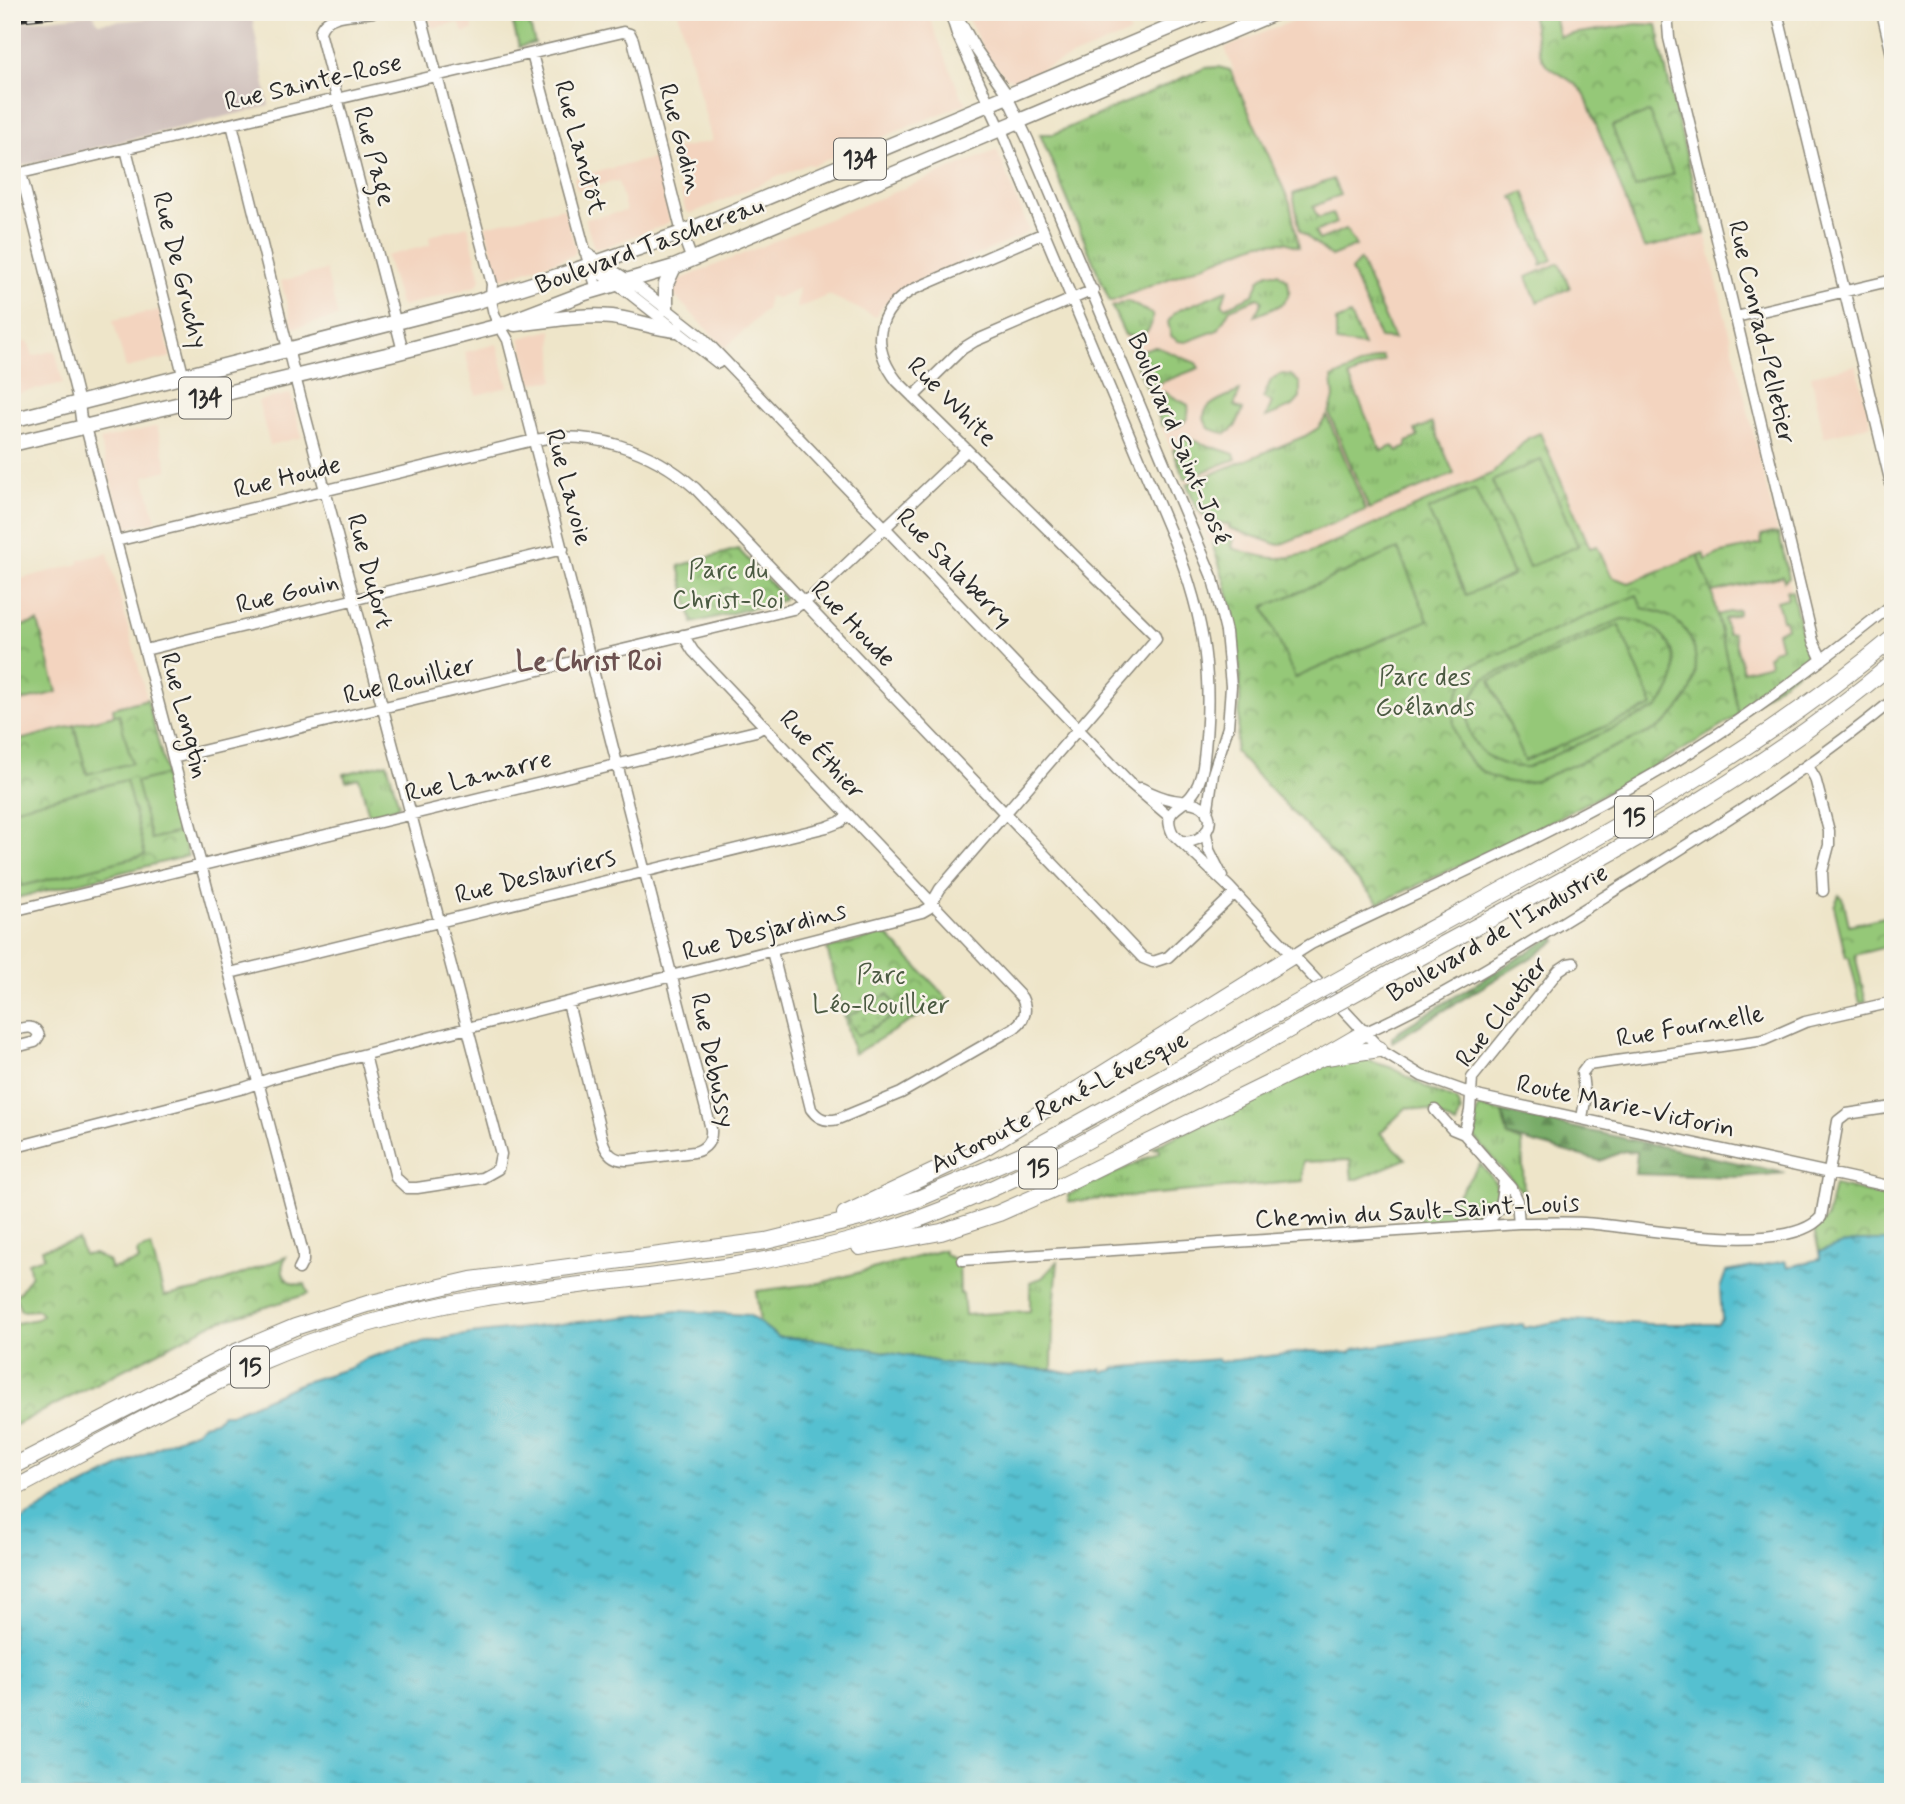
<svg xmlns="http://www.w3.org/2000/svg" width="1905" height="1804" font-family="Mynerve,sans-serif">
  <defs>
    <pattern id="grass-tufts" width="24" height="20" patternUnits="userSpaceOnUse" patternTransform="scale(1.75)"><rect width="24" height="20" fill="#95c878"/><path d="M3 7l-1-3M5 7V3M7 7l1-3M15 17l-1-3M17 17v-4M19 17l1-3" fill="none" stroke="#7aa363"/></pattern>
    <pattern id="forest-firs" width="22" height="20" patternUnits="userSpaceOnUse" patternTransform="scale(1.75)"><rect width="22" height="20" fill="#78ac68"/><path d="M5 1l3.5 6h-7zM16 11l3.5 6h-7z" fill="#638c56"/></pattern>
    <pattern id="park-crowns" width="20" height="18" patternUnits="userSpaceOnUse" patternTransform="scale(1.75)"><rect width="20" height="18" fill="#95c878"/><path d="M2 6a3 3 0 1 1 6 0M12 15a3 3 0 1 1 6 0" fill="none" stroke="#7aa363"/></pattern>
    <pattern id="garden-dots" width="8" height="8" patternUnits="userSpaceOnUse" patternTransform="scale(1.75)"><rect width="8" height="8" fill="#95c878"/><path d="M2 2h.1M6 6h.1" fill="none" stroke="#7aa363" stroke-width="1.8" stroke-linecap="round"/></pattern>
    <pattern id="water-ripples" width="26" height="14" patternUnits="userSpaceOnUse" patternTransform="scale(1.75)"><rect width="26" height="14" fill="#55c0d0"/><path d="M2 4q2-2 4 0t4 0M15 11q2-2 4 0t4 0" fill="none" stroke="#479ca9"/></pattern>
  </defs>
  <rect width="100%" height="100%" fill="#f7f3e8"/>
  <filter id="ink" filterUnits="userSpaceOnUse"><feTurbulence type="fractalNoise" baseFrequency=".0143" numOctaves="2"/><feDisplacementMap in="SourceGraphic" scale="14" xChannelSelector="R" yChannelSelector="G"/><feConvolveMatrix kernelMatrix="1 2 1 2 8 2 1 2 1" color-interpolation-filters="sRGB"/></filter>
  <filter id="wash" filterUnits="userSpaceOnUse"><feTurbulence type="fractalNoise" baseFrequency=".00686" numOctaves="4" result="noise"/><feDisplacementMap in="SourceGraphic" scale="28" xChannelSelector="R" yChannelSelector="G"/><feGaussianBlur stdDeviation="1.57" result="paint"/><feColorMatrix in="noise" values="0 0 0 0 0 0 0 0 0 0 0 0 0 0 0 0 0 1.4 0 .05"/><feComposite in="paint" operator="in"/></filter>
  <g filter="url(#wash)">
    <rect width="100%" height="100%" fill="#eee5c9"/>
    <path fill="#f3d4bf" d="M428,12h48l-7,2 4,16 -10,3 -4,-11 -27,6z
      M678,12h249l33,82 7,9 -153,62 -6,-1 -118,50 -5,-5 -14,-59 41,-9z
      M964,12h157l9,21 -116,47 -8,-3 -20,-23z
      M1315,12h343l1,29 149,619 -6,9 -152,100 -103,55 -168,79 -144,-151 5,-37 1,-47 -3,-32 -13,-58 -185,-444h14l151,-66 13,-1 16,5 -9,-24z
      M997,150l32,80 -8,6 -121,53 -19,19 -5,9 -47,-22 -33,14 3,-21 -22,10 -8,-2 -3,14 -41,38 -53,-55 1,-9 4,-3z
      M655,158l15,63 -5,4 -61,22 -10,1 -9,-29 41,-8 -8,-30 -41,9 -3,-13z
      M564,208l12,42 -2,5 -70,23 -5,-1 -14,-51z
      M468,226l13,53 -5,7 -73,20 -3,-2 -14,-48 44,-11 -1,-9z
      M326,270l12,47 -45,11 -12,-47z
      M159,310l12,47 -45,11 -13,-48z
      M552,330l2,51 -23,2 -11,-45z
      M28,341l5,15 22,-6 8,33 -51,12v-49z
      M497,344l11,43 -32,8 -11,-43z
      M1856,365l15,60 -47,12 -13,-62z
      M289,394l2,1 11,42 -32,8 -12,-44z
      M157,426l11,44 -24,6 12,45 -33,8 -23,-89z
      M108,553l39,146 -33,9 1,7 -103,27v-161l67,-17v-4z"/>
    <path fill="#cfc0bb" d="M218,12h33l18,94 -257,62v-145l81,-9 5,9z"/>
    <path fill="url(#grass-tufts)" stroke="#607a52" stroke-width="2" d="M510,12h16l9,31 -16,4z
      M1218,67l12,3 60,133 9,44 -14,-5 -26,1 -149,59 -70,-168h14l151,-66z
      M1333,179l7,16 -27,12 5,11 14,-5 4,10 -21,9 4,8 27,-11 10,17 -25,10 -31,-25 -7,-37z
      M1524,192l29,68 -12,5 1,-4 -26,-61h-3l-1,-3z
      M1360,260l34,79 -14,-1 -29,-68z
      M1559,263l11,25 -33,14 -10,-25z
      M1268,273h10l9,7c10,24 -15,28 -32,36l7,-15 -4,-3 -28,11 -12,21 -32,12 -8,-1 -7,-5 -3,-14 6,-9 5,-3 48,-20 -5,14 4,3 27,-12 7,-16z
      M1127,301l25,13c2,17 -11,26 -27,21l-13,-28z
      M1350,315l14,31 -28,-4v-21z
      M1152,347h5l39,16 3,5 -52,20 -12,-27 8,-11z
      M1382,356l2,5 -35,16 32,74 12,-5 5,5 9,-4v-5l11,-5 -3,-7 17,-7 22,51 -85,35 -40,-96 5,-15 -2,-20z
      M1280,374l11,1 9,8v15l-7,8 -27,11 6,-15 -9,-4 8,-18z
      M1240,391l-6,15 9,4 -8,17 -9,7 -16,-5c-19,-22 13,-31 30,-38z
      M1164,392l24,13c3,17 -10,26 -26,20l-11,-28z
      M1327,416l39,94 -87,35 -50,-17 1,-3c-33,-7 -31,-12 -43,-41l118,-48 13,-8z
      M1184,440h8l42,14 2,5 -51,20 -12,-29z
      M1771,533l8,1 10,43 -5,4 -1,-5 -71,16 -14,-37 5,-2 3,7 12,-6 44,-10 -1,-8z
      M1786,590l6,1 14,60v14l-67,50 -22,-100 21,-5v4l-14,5 4,15 5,-1 10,38 27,-7 -2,-8 3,-1 1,-5 9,-2 -4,-16 10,-5 -2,-7h-3l-5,-19 11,-3z
      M387,763l12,42 -3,3 -27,7 -10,-37 -13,3 -2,-7z
      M1362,1059l28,8 43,24 23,9 5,11 -5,14 -26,-14 -23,-4 -27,26 26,26 -48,20h-6l-2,-19 -47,2v19l-234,21 -1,-7 92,-43v-3l-8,-1 170,-83z
      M1479,1107l23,5 6,24 14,6 2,52 -51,-58 -1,-9z
      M1480,1164c11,13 26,25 13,43 -1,1 -5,7 -7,8 -10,8 -52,6 -67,7l-2,-15 9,-1 22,2z
      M943,1250l3,5 13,7 1,32h3l2,21 65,-4v-29l12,-4 16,-17 -5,61 -1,48 -101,-6 -131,-24 -42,-3 -18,-14 -4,-32 64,-8z"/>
    <path fill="url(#forest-firs)" stroke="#526c4a" stroke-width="2" d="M1554,936l3,4 -18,13 -147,89v-5l8,-7z
      M1502,1112l283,61 -45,4 -105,-3 2,-22 -13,-1 -24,10 -92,-25z"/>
    <path fill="url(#park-crowns)" stroke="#607a52" stroke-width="2" d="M1531,12h22l6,24 78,-12 20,1 3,13 -1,3 46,193 -61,14 -60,-155c-10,-13 -23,-17 -36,-27 -12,-11 -13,-38 -17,-54z
      M1540,433l50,115 7,-2 15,31 17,6 69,-28 14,37 27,123c-114,74 -237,131 -360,188l-144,-151c12,-72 3,-140 -23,-208 7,-9 13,-9 22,-6l-2,10c33,10 43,14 77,5l184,-80 35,-35z
      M738,549l46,49v2l-91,23 -14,-57z
      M38,622l19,70 -35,9 -10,-39v-34z
      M147,699l41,157 -176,43v-157l102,-27 -1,-7z
      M1839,895l4,3 6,27 44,-10v30l-38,10 11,46 -6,2 -11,-46h-3l-12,-51z
      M886,934l62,65 -94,55 -27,-105z
      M1834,1185l59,13v43c-31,2 -44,0 -74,11l-5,-22 13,-12z
      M78,1240l6,15 10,-1 14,7 3,8 28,-8 -2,-8 2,-3 12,-4 13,50 36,-6 86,-33c-9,16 1,30 19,27l3,10 -94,29 -202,104v-103l25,-5 5,-4 -4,-5 -17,1 -7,-17 5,-1 12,-18 -3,-13 16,-5 -2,-8z"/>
    <path fill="url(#garden-dots)" stroke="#607a52" stroke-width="2" d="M888,994l8,14 -9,5 2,6 -31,17 -11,-19z"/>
    <path fill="#95c878" stroke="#607a52" stroke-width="2" fill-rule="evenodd" d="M1649,112l24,62 -38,14 -23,-62z
      M1541,460l37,86 -49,21 -37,-86z
      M1475,489l38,86 -47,20 -38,-85z
      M1398,549l30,71 -133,58 -31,-71z
      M1637,595l5,13c12,3 25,5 35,14 10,8 16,20 18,32 5,33 -12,55 -36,74l-123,53c-66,14 -109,-59 -64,-110l-2,-5zM1622,619c53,2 70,54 34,90l-128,58c-55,2 -79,-49 -43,-89z
      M1619,625l34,81 -128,55 -35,-81z
      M119,714l13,49 -45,11 -13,-49z
      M164,775l15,57 -28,7 -15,-57z
      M126,780l19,75 -123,31 -10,-36v-41z"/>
    <path fill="url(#water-ripples)" stroke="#40767e" stroke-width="2" d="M1859,1241h34v551h-1881v-266l51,-30 110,-56 24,-9 6,-7 12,-3 8,-7h8l73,-32 46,-14 15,-9 45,-14 61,-11 207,-23 71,4 29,22 42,3 131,24 101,6 21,4 28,-5 2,3 11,-2v-2l104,-9 1,3 92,-11 39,2 4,-4 169,-25 1,4 42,-8 84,4h67l5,-5 -2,-30 6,-17 59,-11 3,6 32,-8 -1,-7 23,-8z"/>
  </g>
  <g filter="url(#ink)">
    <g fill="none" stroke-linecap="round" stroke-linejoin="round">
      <defs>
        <path id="minor" d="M373,12c-17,3 -48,0 -53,20l83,319
          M420,12l72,272c-3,26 3,34 16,56l203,789c1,12 -5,20 -17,23l-66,8c-15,1 -22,-7 -26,-21l-34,-136
          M950,12l7,22 44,96 173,411c32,80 40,140 29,226 -2,11 -5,21 -12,29 -11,13 -30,14 -18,38l56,53 154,165 39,24 59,21 412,90
          M1667,12l2,26 144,603 9,19
          M1777,12l116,480
          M1882,12l11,47
          M956,14l19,34 29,42 24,50 185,439 13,53 5,54 -3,41 -15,47 -6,40
          M532,54l52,193 13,42
          M232,124l63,253 206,777 -3,15 -16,9 -65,10h-10l-11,-10 -31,-123
          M126,149l64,253
          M21,173l58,230 2,16 5,8 217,826v8l-4,8
          M12,175l611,-143 7,2 3,6 49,193 10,27
          M585,252l56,37 60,47 428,446 41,35
          M589,266l40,27 89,70
          M1736,317l157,-37
          M913,397l49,-48 13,-8 118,-51
          M116,541l418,-101c58,-10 117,9 161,48l448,470 10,4 15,-5 66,-63
          M683,635l10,16 329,347c6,13 3,22 -8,30l-113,65 -63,26c-12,3 -20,0 -27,-10l-39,-158
          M145,650l418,-101
          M173,758l620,-149 21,-14 153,-145
          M1808,766l7,12 14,53v14l-7,27 1,19
          M1141,788c10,5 21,10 32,12 9,2 20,1 28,6 20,14 2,39 -18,35
          M1206,833l3,17 13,26
          M12,911l744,-180 9,-5
          M1292,956l19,-12c117,-56 237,-108 348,-173 83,-49 159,-107 234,-167
          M230,973l597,-146 13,-5 8,-7
          M12,1031c11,-3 23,-8 27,5l-4,6 -23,6
          M1364,1033c84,-38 162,-88 240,-136 99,-62 198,-122 289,-197
          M1435,1110l17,19 12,5 47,54 6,13 2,22
          M1582,1118l3,-17 -3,-28 6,-8 176,-25 41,-18 88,-20
          M12,1129l5,18
          M1464,1134l6,-23 2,-33 87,-108 9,-6 6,-1
          M12,1148l232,-60 28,-10 650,-166 7,-4 11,-19 216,-250 -2,-5 -257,-253c-27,-35 -22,-70 17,-92l130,-56
          M1485,1225l15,-19 4,-26
          M963,1260l556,-37c22,0 44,-1 65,0 51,3 202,35 237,-6l17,-96 9,-7 46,-7"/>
        <path id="major" d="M666,308v-24l8,-17
          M515,324c32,-3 65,-10 97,-7 22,3 42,11 64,13
          M12,420l463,-118 89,-28 118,-41 525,-221
          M12,444l383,-91 104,-27 86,-33 89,-26 603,-255"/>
        <path id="highway" d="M1358,969c183,-102 373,-195 535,-331
          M1371,984c178,-99 367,-189 522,-321
          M1326,1057l53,-8
          M845,1214l137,-65 310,-193
          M860,1247l81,-15 58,-19 59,-26 263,-129 43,-25
          M12,1467l219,-113 64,-27 72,-23 104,-24 295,-39 94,-23 60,-20 105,-45 263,-145
          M12,1490c81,-43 162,-90 246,-127 71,-31 147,-52 223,-65 131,-20 266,-25 393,-64 95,-29 179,-74 265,-122 54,-30 109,-59 163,-90"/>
      </defs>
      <use href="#minor" stroke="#8c887a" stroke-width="13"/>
      <use href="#major" stroke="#8c887a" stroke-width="17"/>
      <use href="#highway" stroke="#8c887a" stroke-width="18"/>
      <use href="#minor" stroke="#fff" stroke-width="10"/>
      <use href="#major" stroke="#fff" stroke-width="14"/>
      <use href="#highway" stroke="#fff" stroke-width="16"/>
      <defs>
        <path id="rail" d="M12,20l83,-8"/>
      </defs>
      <use href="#rail" stroke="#2b2b2b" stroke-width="5"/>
      <use href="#rail" stroke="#f7f3e8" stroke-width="2.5" stroke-dasharray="8" stroke-linecap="butt"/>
      <defs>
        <path id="highway-bridge" d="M1288,1008l70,-39
          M1302,1022l69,-38"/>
      </defs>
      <use href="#highway-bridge" stroke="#8c887a" stroke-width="18" stroke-linecap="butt"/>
      <use href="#highway-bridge" stroke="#fff" stroke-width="16"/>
    </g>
  </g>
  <g text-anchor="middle" stroke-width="5" stroke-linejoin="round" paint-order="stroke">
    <g fill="#f7f3e8" stroke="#686764" stroke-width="2">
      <rect x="834" y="138.5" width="52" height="41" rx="5"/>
      <rect x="179" y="377.5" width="52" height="41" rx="5"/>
      <rect x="1615" y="796.5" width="38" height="41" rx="5"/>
      <rect x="1019" y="1147.5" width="38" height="41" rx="5"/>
      <rect x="231" y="1346.5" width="38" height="41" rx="5"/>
    </g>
    <g font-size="24" font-weight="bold" fill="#2b2b2b">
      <text x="860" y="167">134</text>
      <text x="205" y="406">134</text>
      <text x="1634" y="825">15</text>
      <text x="1038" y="1176">15</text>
      <text x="250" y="1375">15</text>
    </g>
    <g font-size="26" fill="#2b2b2b" stroke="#f7f3e8">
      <text transform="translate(313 81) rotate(-13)" y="9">Rue Sainte-Rose</text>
      <text transform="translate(682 138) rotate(75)" y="9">Rue Godin</text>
      <text transform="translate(581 147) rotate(75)" y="9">Rue Lanctôt</text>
      <text transform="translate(375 156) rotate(75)" y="9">Rue Page</text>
      <text transform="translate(649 244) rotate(-20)" y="9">Boulevard Taschereau</text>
      <text transform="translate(181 270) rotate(76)" y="9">Rue De Gruchy</text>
      <text transform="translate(1763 332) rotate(77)" y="9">Rue Conrad-Pelletier</text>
      <text transform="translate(953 401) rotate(45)" y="9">Rue White</text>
      <text transform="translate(1180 438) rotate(67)" y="9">Boulevard Saint-José</text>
      <text transform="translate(287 476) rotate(-14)" y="9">Rue Houde</text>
      <text transform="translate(570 487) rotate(75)" y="9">Rue Lavoie</text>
      <text transform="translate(955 567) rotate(46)" y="9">Rue Salaberry</text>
      <text transform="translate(371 571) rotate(75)" y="9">Rue Dufort</text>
      <text transform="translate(287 592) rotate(-14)" y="9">Rue Gouin</text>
      <text transform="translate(854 623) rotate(46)" y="9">Rue Houde</text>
      <text transform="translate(409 679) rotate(-14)" y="9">Rue Rouillier</text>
      <text transform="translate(186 715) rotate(75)" y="9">Rue Longtin</text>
      <text transform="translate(823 754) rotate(47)" y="9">Rue Éthier</text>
      <text transform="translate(478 775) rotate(-14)" y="9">Rue Lamarre</text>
      <text transform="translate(535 875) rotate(-14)" y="9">Rue Deslauriers</text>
      <text transform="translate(764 930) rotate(-15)" y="9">Rue Desjardins</text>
      <text transform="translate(1497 932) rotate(-30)" y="9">Boulevard de l'Industrie</text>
      <text transform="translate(1501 1011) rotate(-52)" y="9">Rue Cloutier</text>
      <text transform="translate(1690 1025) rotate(-10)" y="9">Rue Fournelle</text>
      <text transform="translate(714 1060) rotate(78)" y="9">Rue Debussy</text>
      <text transform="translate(1059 1101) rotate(-27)" y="9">Autoroute René-Lévesque</text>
      <text transform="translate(1626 1105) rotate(12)" y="9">Route Marie-Victorin</text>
      <text transform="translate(1417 1210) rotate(-3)" y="9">Chemin du Sault-Saint-Louis</text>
    </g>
    <g font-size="26" fill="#4b5a42" stroke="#f7f3e8">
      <text x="728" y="578">Parc du<tspan x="728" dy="30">Christ-Roi</tspan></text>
      <text x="1425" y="685">Parc des<tspan x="1425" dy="30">Goélands</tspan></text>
      <text x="881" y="983">Parc<tspan x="881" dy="30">Léo-Rouillier</tspan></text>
    </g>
    <g font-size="28" font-weight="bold" fill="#6b504f" stroke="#f7f3e8">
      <text x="589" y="670">Le Christ Roi</text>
    </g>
  </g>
  <rect width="1905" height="1804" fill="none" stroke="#f7f3e8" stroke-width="42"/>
</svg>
